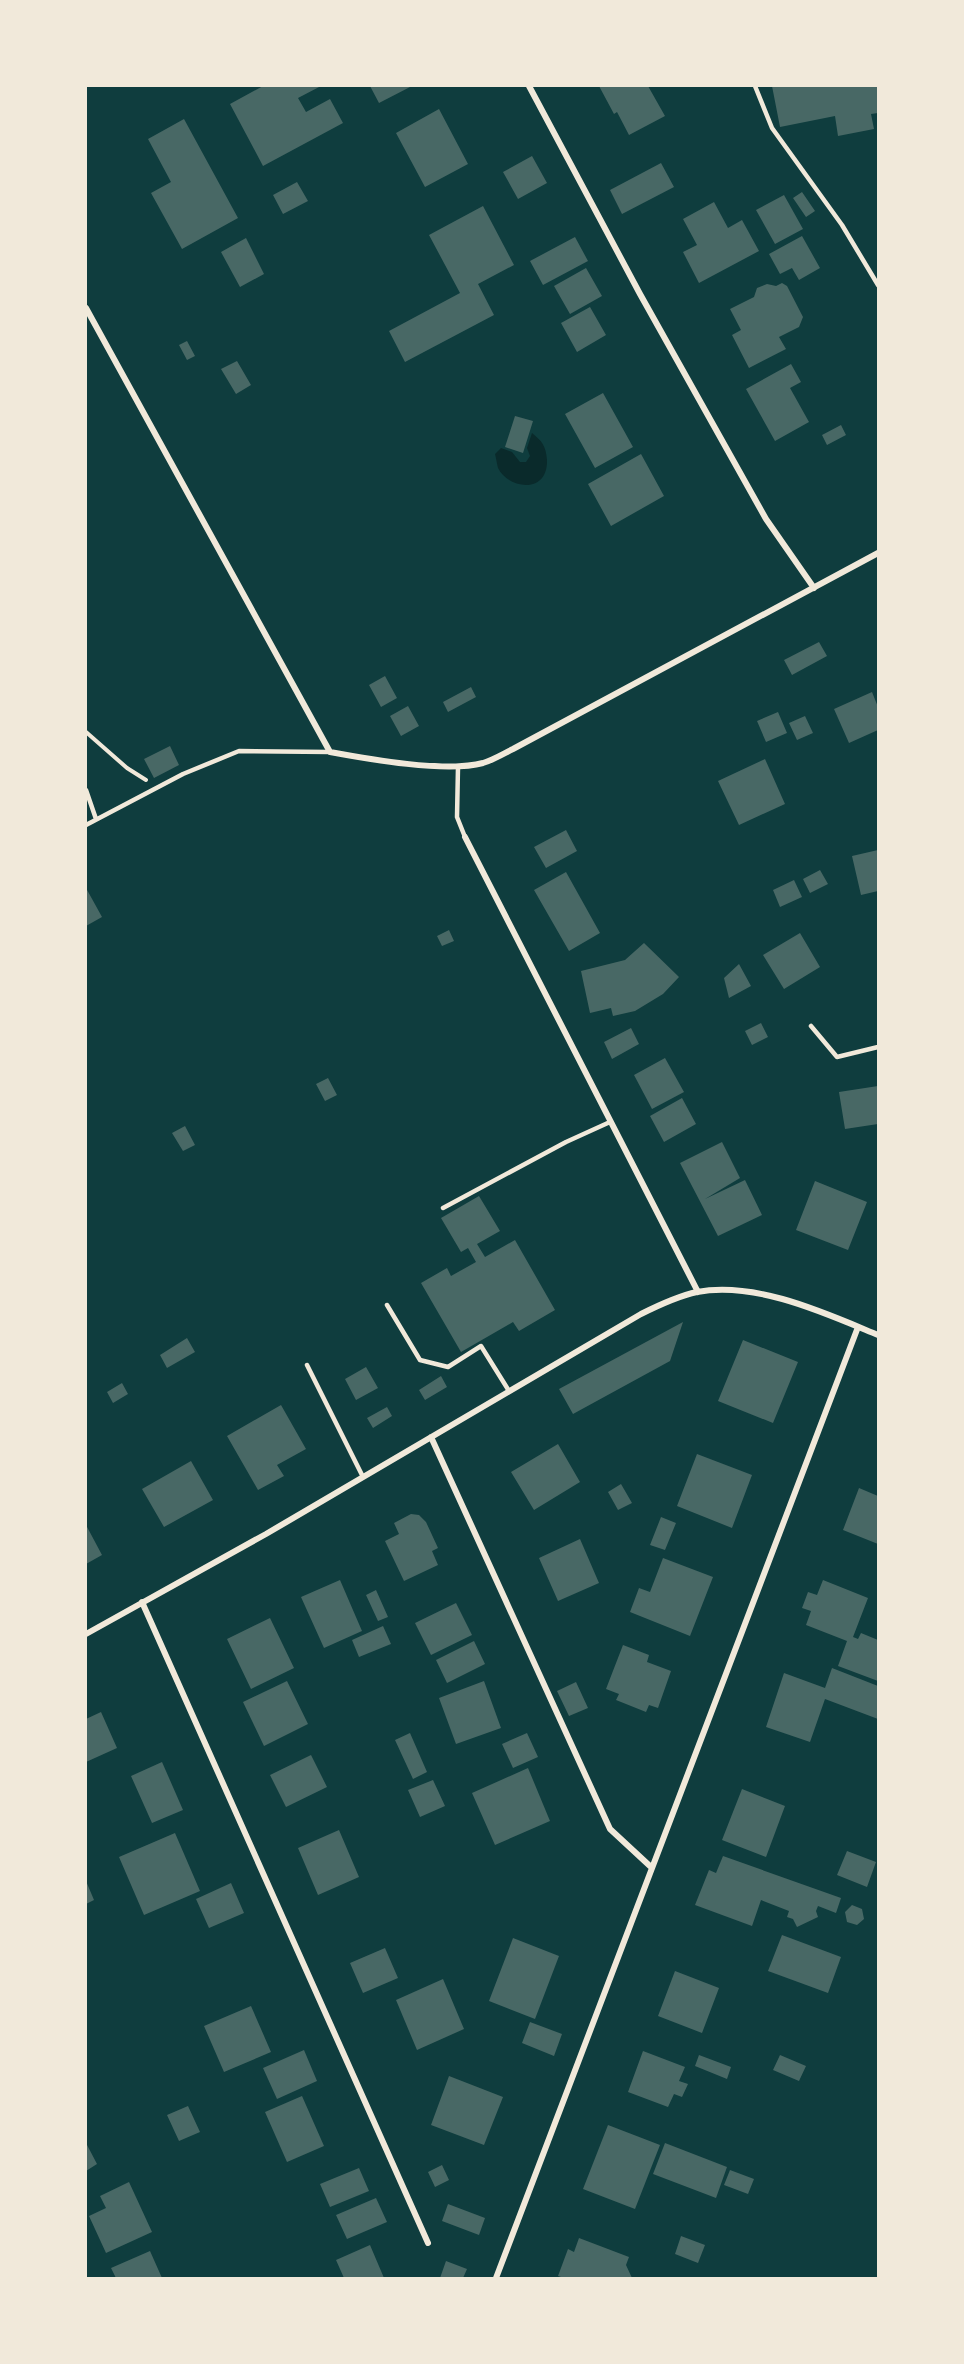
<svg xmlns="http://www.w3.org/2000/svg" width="964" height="2364" font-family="'Fira Sans Condensed',sans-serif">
  <rect width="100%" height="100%" fill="#0f3d3e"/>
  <path fill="#0a2a2b" d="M532,433c10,8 14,13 15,27 1,35 -39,29 -49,8 -1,-4 -2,-10 -3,-14l6,-6 11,4 8,10h6l4,-6 -3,-8z"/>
  <path fill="#486865" d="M263,86h58l-23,12 8,14 24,-13 13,24 -80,43 -33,-62z
    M370,86h42l-33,17z
    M599,86h49l17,30 -36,19 -12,-23 -3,2z
    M772,86h106v27l-7,1 3,15 -36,7 -3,-20 -55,11z
    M439,109l29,55 -43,23 -29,-54z
    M184,119l54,99 -56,31 -31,-56 20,-11 -23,-43z
    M532,156l15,27 -29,16 -15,-27z
    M661,163l13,24 -52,27 -12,-24z
    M297,182l11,19 -25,13 -10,-19z
    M802,192l13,19 -9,6 -13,-19z
    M784,195l19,34 -28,15 -19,-34z
    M714,202l14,26 14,-8 17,31 -60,32 -16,-31 14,-7 -14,-26z
    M483,206l31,59 -36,19 16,31 -89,47 -16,-31 71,-38 -31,-58z
    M802,236l18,32 -21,12 -7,-12 -12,6 -11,-20z
    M575,237l13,24 -45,24 -13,-24z
    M246,238l18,36 -24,13 -19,-35z
    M586,268l16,28 -32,18 -16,-28z
    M782,283l5,3 16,31 -4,10 -20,10 7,12 -37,19 -17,-33 9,-5 -11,-21 24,-12 3,-9 10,-4 9,2z
    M590,307l16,28 -29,17 -16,-29z
    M187,341l8,15 -8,4 -8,-15z
    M237,361l14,24 -15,9 -15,-25z
    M791,364l10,18 -11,6 19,34 -34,19 -29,-52z
    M603,393l30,54 -38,21 -30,-54z
    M515,416l18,5 -10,32 -18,-6z
    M841,425l5,10 -19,10 -5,-10z
    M641,454l23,42 -53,30 -23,-42z
    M819,642l8,14 -35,19 -8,-15z
    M385,676l12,22 -16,9 -12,-22z
    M471,687l5,10 -28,15 -5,-10z
    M872,692l6,15v23l-29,13 -15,-34z
    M408,706l11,20 -18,10 -11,-20z
    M778,712l9,21 -21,9 -9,-21z
    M805,716l8,17 -16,7 -8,-17z
    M170,746l9,19 -25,13 -10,-19z
    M765,759l20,45 -46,21 -21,-44z
    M566,830l11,21 -31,17 -12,-21z
    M878,850v41l-17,4 -9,-39z
    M820,870l8,14 -18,9 -7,-14z
    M566,872l34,61 -31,18 -35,-61z
    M794,880l8,17 -22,10 -7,-17z
    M86,888l16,29 -16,9z
    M449,930l5,11 -12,5 -5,-10z
    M800,933l20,34 -36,22 -21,-34z
    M644,943l35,34 -16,17 -28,17 -22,5 -2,-8 -21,5 -9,-42 44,-11z
    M739,964l12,22 -22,12 -5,-20z
    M761,1023l7,14 -16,8 -7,-14z
    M631,1028l8,16 -27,15 -8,-17z
    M665,1058l19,34 -32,17 -18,-34z
    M328,1078l9,17 -12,6 -9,-17z
    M878,1086v38l-33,5 -6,-37z
    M682,1098l14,26 -32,18 -14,-26z
    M185,1126l10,19 -12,6 -11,-18z
    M722,1142l18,36 -35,21 40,-19 17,35 -44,21 -38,-73z
    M815,1181l52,21 -19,48 -52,-20z
    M479,1196l21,35 -23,13 8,13 30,-17 40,70 -36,21 -6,-9 -52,30 -40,-69 26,-15 4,8 25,-14 -8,-14 -7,4 -20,-34z
    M683,1322l-13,39 -97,53 -14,-25z
    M187,1338l8,14 -28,16 -7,-13z
    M743,1340l55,22 -25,61 -55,-22z
    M366,1367l12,21 -22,12 -11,-21z
    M441,1376l6,11 -22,13 -6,-10z
    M122,1383l6,11 -15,9 -6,-11z
    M281,1405l25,44 -29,16 7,11 -26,14 -31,-54z
    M387,1407l5,9 -19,12 -6,-10z
    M558,1444l22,38 -46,28 -23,-38z
    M697,1454l55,21 -20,53 -55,-22z
    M191,1461l22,39 -49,27 -22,-38z
    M621,1484l11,19 -14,7 -10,-18z
    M859,1488l19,8v48l-35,-14z
    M411,1514l8,1 7,7 12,26 -6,3 6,14 -34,16 -19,-40 14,-7 -5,-11z
    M661,1517l15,6 -11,27 -15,-5z
    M86,1525l16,30 -16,9z
    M580,1539l19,44 -41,18 -19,-43z
    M663,1558l50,19 -23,59 -60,-24 9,-24 11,4z
    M340,1580l22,51 -38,17 -23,-51z
    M823,1580l45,18 -15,39 5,2 3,-6 17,7v41l-40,-15 9,-25 -41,-16 5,-14 -9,-3 6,-16 9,3z
    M376,1590l12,27 -10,4 -12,-26z
    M456,1603l16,32 -41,20 -16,-32z
    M270,1618l24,50 -43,21 -24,-50z
    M383,1626l8,18 -32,13 -7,-17z
    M474,1641l11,23 -38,19 -11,-23z
    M623,1645l26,10 -2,7 24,9 -13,37 -9,-3 -3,7 -30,-12 3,-6 -13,-5z
    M832,1668l46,18v33l-53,-20 -15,43 -44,-15 18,-54 41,15z
    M287,1681l21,43 -44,22 -21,-44z
    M484,1681l17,47 -45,16 -17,-46z
    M576,1682l12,26 -19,8 -12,-25z
    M101,1712l16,36 -31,14v-43z
    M410,1733l17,39 -14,7 -18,-39z
    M527,1733l11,24 -25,11 -11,-24z
    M311,1755l16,32 -41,20 -16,-32z
    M162,1762l21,48 -31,13 -21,-47z
    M528,1768l22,53 -55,24 -23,-52z
    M433,1780l12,26 -25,11 -12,-27z
    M742,1789l43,17 -19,51 -44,-17z
    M339,1830l20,47 -41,18 -20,-47z
    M175,1833l25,58 -56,24 -25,-58z
    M847,1851l29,11 -9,25 -30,-12z
    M723,1856l118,42 -5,15 -18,-7 -2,5 2,6 -21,10 -4,-8 -6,-2 2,-6 -28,-11 -9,26 -57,-21 14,-35 7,3z
    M86,1881l8,19 -8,4z
    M231,1883l13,30 -35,15 -13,-29z
    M852,1905l10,4 2,10 -7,6 -10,-3 -2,-10z
    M782,1935l59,22 -13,36 -60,-22z
    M513,1938l46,18 -24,63 -46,-18z
    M385,1948l13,30 -35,15 -13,-30z
    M675,1971l44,17 -17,45 -44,-17z
    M443,1979l21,50 -47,21 -21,-50z
    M251,2006l20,46 -47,20 -20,-46z
    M530,2022l32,12 -8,22 -32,-13z
    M304,2050l13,31 -40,18 -14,-31z
    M643,2051l42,16 -6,14 9,3 -6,13 -8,-3 -6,13 -40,-15z
    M699,2055l32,12 -4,12 -32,-13z
    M780,2055l26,11 -7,15 -26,-11z
    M449,2076l54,21 -19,48 -53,-20z
    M302,2096l22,50 -37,16 -22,-50z
    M188,2106l12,26 -21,9 -12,-26z
    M608,2125l52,20 -25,64 -52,-20z
    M86,2143l11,21 -11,7z
    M665,2143l62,24 -11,31 -63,-24z
    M442,2165l7,15 -14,7 -7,-15z
    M359,2168l10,23 -39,16 -10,-23z
    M730,2170l24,9 -6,15 -24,-9z
    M129,2182l23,50 -46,21 -17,-37 17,-8 -6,-12z
    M376,2198l11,24 -40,17 -11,-24z
    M448,2204l37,14 -6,17 -37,-14z
    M681,2236l24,9 -7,18 -23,-9z
    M579,2238l50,19 -3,8 6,13h-68l-6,-2 10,-27 6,3z
    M370,2245l14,33h-40l-8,-18z
    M150,2251l12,27h-46l-5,-10z
    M446,2261l21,8 -4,9h-23z"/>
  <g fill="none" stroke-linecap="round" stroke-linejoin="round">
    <path stroke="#f1e9da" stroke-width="4" d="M86,732l41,36 19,12"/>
    <path stroke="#f1e9da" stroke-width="4.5" d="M755,86l17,42 70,97 36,60
      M458,767l-1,50 8,20
      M86,790l10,29
      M86,825l97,-51 56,-23 91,1
      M811,1026l26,31 41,-10
      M443,1208l123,-66 44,-20
      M387,1305l33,55 28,7 33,-21 28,45
      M307,1365l56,112"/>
    <path stroke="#f1e9da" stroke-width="6" d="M529,86l111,208 126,225 48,69
      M86,308l244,444c38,7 116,21 153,11 10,-3 20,-9 30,-14l365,-196
      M465,837l233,455
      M431,1437l179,392 41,38
      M142,1602l286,641
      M86,1634l180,-100 375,-220c18,-9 37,-18 56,-22 59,-11 128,21 181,43
      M496,2278l362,-951"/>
  </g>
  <rect width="964" height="2364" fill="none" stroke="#f1e9da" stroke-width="174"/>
</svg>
